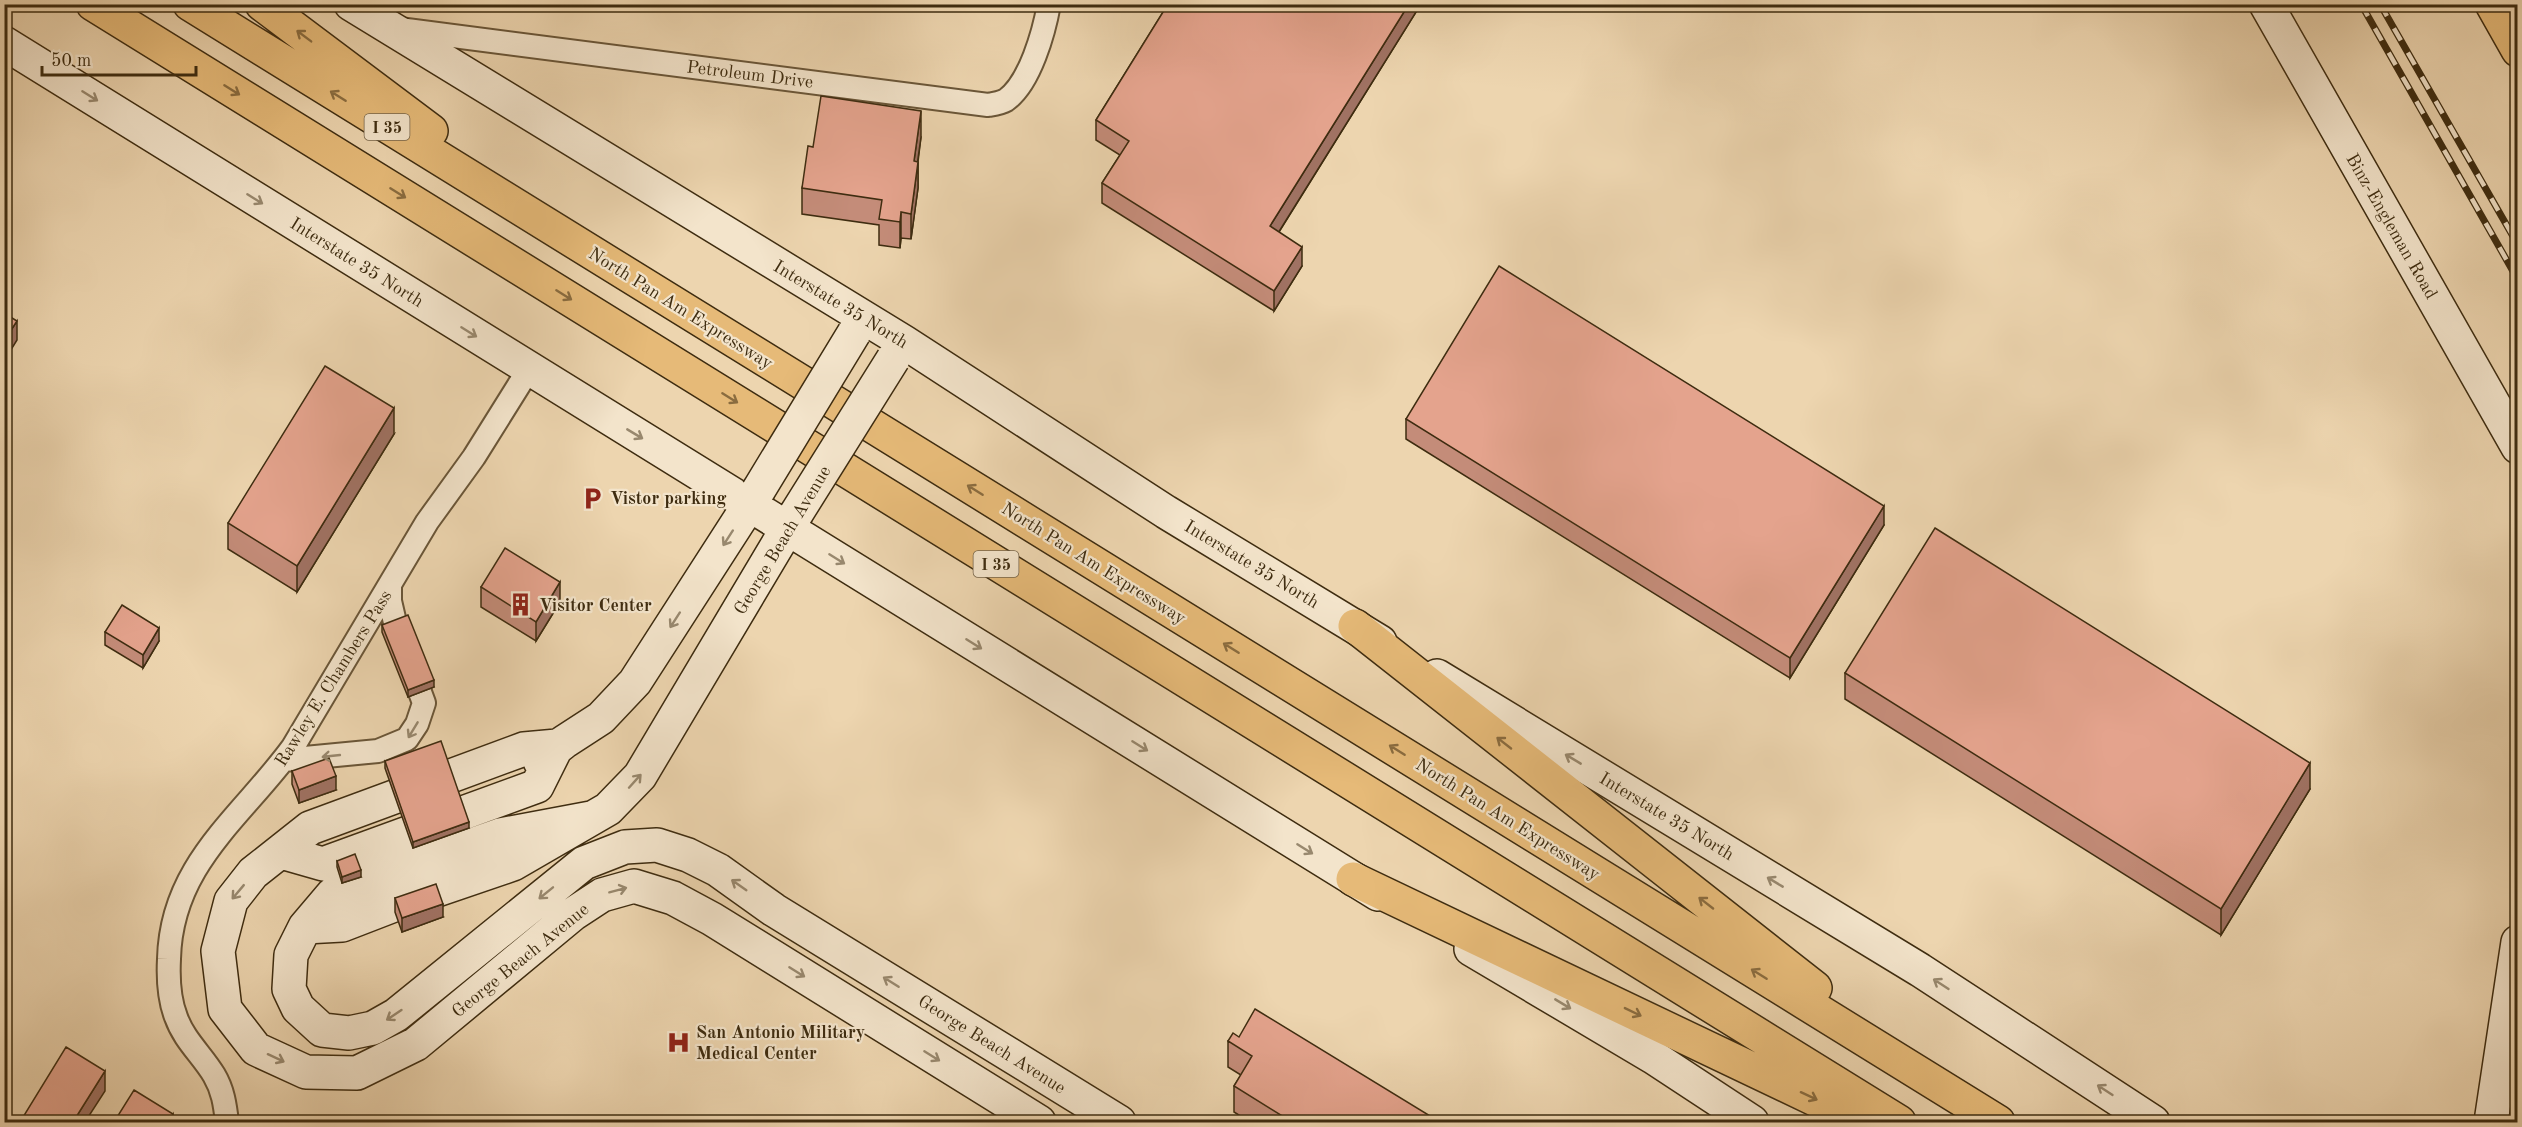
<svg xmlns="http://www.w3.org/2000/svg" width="2522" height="1127" font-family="'Old Standard TT',serif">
  <rect width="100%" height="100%" fill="#edd5af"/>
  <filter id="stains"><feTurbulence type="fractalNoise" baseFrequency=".00333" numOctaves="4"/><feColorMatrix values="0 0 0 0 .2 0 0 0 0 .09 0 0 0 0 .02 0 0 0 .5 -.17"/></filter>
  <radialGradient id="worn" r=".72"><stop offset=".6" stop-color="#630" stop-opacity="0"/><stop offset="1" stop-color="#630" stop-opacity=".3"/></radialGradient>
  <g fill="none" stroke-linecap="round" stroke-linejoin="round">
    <defs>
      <path id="street" d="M399,29l589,76c6,-1 13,-2 18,-5 24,-17 38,-68 43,-96
        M284,760l94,-9 29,-12 10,-15 7,-21 -28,-76 -6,-26v-16
        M227,1122c-2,-17 -4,-32 -13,-47 -12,-20 -30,-35 -38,-58 -7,-18 -8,-39 -7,-58 2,-95 73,-142 124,-212l134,-225 47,-65 55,-88"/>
      <path id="secondary" d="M351,4l553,338 262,170 214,130
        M2266,4l252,443
        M4,43l1374,851
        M1437,676l483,294 233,152
        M557,746l-33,3 -214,79 -57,45 -22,28 -13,50 7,58 31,40 50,23 51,1 59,-29 157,-130 29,-19 32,-9 39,12 39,21 327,203
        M540,761l24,-19 37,-24 34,-36 123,-191
        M591,818l-91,17 -167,59 -28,33 -14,28 -2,34 9,19 24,22 27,3 24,-5 23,-13 188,-152 41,-16 32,-2 31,10 30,15 56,40 345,212
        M281,852l42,12 214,-78 20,-40
        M305,927l37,-2 57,-22 114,-39 95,-55 32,-33 156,-262
        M1471,949l182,108 99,65
        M2491,1122l27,-180"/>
      <path id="primary" d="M2492,4l26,46"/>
      <path id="highway" d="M93,4l1806,1118
        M190,4l1808,1118
        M262,4l169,127
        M1355,626l460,362
        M1353,879l470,224 35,19"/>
    </defs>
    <use href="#street" stroke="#6a5638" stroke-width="26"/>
    <use href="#secondary" stroke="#3e2c10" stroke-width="36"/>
    <use href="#primary" stroke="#3e2c10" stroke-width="36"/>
    <use href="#highway" stroke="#3e2c10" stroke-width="36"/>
    <use href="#street" stroke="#f3e4cb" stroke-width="22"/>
    <use href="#secondary" stroke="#f3e4cb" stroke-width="33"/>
    <use href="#primary" stroke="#e6ba78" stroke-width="33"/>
    <use href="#highway" stroke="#e6ba78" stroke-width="33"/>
    <defs>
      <path id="rail" d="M2361,4l157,276
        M2380,4l138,241"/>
    </defs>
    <use href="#rail" stroke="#3e2c10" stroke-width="7"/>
    <use href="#rail" stroke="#f3e4cb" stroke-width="4.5" stroke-dasharray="14" stroke-linecap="butt"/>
    <defs>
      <path id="secondary-bridge" d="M758,491l96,-158
        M796,514l97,-155"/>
    </defs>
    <use href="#secondary-bridge" stroke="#3e2c10" stroke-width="36" stroke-linecap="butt"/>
    <use href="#secondary-bridge" stroke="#f3e4cb" stroke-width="33"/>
  </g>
  <path fill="#c48c79" stroke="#3e2c10" stroke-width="1.5" d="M1168,4h253l-142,228 23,34 -28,45 -172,-108v-20l18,-28 -24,-15v-20z
    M921,137l-3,25v26l-7,51 -10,-1 -1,10 -21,-3v-20l-77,-11v-26l11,-41z
    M1406,419l478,106 -94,153 -384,-239z
    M394,434l-97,158 -69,-43v-26z
    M481,587l79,15 -24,39 -55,-34z
    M382,625l52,62 -26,10 -26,-65z
    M105,632l54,9 -16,27 -38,-23z
    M1845,673l465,116 -89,146 -376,-236z
    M385,761l84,67 -56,20 -28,-80z
    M292,771l44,19 -37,13 -7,-19z
    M337,861l24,16 -19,6 -5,-16z
    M395,898l48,19 -41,15 -7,-20z
    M1228,1041l212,81h-190l-16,-10v-26l7,-11 -13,-8z"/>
  <path fill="#a07263" stroke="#3e2c10" stroke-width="1.5" d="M1409,4h12l-151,242v-20z
    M921,111v26l-7,50v-26z
    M918,162v26l-7,51v-25z
    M901,212v26l-1,10v-26z
    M1302,247v19l-28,45v-20z
    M17,321v19l-13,21v-20z
    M394,408v26l-97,158v-26z
    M1884,506v19l-94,153v-20z
    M560,582v20l-24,39v-19z
    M159,628v13l-16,27v-13z
    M434,680v7l-26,10v-7z
    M2310,763v26l-89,146v-26z
    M336,776v14l-37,13v-13z
    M469,822v6l-56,20v-6z
    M361,870v7l-19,6v-6z
    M443,904v13l-41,15v-14z
    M105,1071v20l-20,31h-12z
    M173,1114v8h-5z"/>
  <path fill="#e4a38d" stroke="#3e2c10" stroke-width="1.5" d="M1168,4h241l-139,222 32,21 -28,44 -172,-108 27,-42 -33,-21z
    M821,96l100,15 -7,50 4,1 -7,52 -10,-2 -1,10 -21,-3 3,-19 -80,-12 6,-42 5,1z
    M1499,266l385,240 -94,152 -384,-239z
    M4,313l13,8 -13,20z
    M325,366l69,42 -97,158 -69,-43z
    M1935,528l375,235 -89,146 -376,-236z
    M505,548l55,34 -24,40 -55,-35z
    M122,605l37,23 -16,27 -38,-23z
    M408,615l26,65 -26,10 -26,-65z
    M441,741l28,81 -56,20 -28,-81z
    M329,758l7,18 -37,14 -7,-19z
    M355,854l6,16 -19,7 -5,-16z
    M436,884l7,20 -41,14 -7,-20z
    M1255,1009l185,113h-148l-58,-36 18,-30 -24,-15 5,-8 6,4z
    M66,1047l39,24 -32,51h-53z
    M134,1090l39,24 -5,8h-54z"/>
  <defs><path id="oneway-shaft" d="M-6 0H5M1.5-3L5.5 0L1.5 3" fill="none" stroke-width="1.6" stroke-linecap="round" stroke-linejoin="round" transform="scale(1.5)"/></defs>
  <g stroke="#8a6c3f">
    <use href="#oneway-shaft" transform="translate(304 36) rotate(-143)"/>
    <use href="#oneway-shaft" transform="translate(232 90) rotate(32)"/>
    <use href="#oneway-shaft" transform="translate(338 96) rotate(-148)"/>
    <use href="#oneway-shaft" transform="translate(398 193) rotate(32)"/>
    <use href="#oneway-shaft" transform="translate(564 295) rotate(32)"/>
    <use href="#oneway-shaft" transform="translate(730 398) rotate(32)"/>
    <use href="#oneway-shaft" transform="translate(975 490) rotate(-148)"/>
    <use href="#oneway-shaft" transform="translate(1231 648) rotate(-148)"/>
    <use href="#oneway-shaft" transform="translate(1504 743) rotate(-142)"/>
    <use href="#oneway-shaft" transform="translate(1397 750) rotate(-148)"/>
    <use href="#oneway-shaft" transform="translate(1706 903) rotate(-142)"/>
    <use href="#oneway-shaft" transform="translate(1759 974) rotate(-148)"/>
    <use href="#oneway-shaft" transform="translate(1633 1012) rotate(26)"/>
    <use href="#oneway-shaft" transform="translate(1809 1096) rotate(25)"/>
  </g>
  <g stroke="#98886e">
    <use href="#oneway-shaft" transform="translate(90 96) rotate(32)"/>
    <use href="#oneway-shaft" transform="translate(255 199) rotate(32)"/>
    <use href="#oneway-shaft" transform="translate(469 332) rotate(32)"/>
    <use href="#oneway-shaft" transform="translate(635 434) rotate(31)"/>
    <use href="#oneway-shaft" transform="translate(728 538) rotate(123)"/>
    <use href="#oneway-shaft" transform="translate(837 559) rotate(32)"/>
    <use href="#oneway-shaft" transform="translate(675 620) rotate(123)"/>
    <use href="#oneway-shaft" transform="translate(974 644) rotate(32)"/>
    <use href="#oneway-shaft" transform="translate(413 730) rotate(121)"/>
    <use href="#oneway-shaft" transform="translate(1140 746) rotate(32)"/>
    <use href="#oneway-shaft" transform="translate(331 756) rotate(174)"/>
    <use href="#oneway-shaft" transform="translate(1573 759) rotate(-149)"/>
    <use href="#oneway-shaft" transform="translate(635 781) rotate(-48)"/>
    <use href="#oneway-shaft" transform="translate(1305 849) rotate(32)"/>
    <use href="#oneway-shaft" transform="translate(1775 882) rotate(-149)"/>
    <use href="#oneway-shaft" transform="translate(739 885) rotate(-145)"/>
    <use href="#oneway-shaft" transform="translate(618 890) rotate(-15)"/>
    <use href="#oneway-shaft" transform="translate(238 892) rotate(130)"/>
    <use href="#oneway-shaft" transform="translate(546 893) rotate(141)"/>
    <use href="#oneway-shaft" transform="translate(797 972) rotate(32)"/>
    <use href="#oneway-shaft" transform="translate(891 982) rotate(-148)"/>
    <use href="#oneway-shaft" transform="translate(1941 984) rotate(-147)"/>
    <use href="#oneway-shaft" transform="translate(1563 1004) rotate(31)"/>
    <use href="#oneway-shaft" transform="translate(394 1015) rotate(146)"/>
    <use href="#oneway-shaft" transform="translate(932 1056) rotate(32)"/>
    <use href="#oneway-shaft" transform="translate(276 1058) rotate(25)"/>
    <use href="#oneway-shaft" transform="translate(2105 1090) rotate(-147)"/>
  </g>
  <defs>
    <symbol id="parking-bare" viewBox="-9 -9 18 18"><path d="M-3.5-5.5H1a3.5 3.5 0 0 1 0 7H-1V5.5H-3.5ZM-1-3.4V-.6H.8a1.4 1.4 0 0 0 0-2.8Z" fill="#8f2418" stroke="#f3e4cb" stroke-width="2.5" paint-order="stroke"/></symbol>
    <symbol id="building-bare" viewBox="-9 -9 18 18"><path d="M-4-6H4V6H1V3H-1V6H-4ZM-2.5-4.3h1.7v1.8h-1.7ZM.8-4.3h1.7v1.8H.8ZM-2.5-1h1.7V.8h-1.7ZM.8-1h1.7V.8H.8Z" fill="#8f2418" stroke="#f3e4cb" stroke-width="2.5" paint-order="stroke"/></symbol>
    <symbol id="hospital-bare" viewBox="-9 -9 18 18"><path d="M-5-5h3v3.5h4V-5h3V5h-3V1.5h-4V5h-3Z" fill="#8f2418" stroke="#f3e4cb" stroke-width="2.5" paint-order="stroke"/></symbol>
  </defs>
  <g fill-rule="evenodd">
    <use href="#parking-bare" x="576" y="482" width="33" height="33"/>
    <use href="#building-bare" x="504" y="588" width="33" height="33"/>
    <use href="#hospital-bare" x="662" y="1026" width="33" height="33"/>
  </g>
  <g text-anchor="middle" stroke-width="4.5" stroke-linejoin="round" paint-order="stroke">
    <g fill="#f3e4cb" stroke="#746348" stroke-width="1.5">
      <rect x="364.5" y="114" width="45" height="26" rx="4.5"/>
      <rect x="973.5" y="551" width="45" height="26" rx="4.5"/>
    </g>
    <g font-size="16" font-weight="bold" fill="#3e2c10">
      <text x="387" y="133">I 35</text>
      <text x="996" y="570">I 35</text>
    </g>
    <g font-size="18" fill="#3e2c10" stroke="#f3e4cb">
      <text transform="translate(750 74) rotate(7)" y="6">Petroleum Drive</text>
      <text transform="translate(2392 226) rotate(60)" y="6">Binz-Engleman Road</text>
      <text transform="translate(357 262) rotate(32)" y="6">Interstate 35 North</text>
      <text transform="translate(841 304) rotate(31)" y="6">Interstate 35 North</text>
      <text transform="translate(681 308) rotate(32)" y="6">North Pan Am Expressway</text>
      <text transform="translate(782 540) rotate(-59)" y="6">George Beach Avenue</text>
      <text transform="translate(1094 563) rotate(32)" y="6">North Pan Am Expressway</text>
      <text transform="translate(1252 564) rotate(31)" y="6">Interstate 35 North</text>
      <text transform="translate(333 678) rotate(-58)" y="6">Rawley E. Chambers Pass</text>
      <text transform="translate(1667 816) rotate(31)" y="6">Interstate 35 North</text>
      <text transform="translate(1508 819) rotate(32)" y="6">North Pan Am Expressway</text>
      <text transform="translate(520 960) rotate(-39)" y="6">George Beach Avenue</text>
      <text transform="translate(992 1044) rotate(32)" y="6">George Beach Avenue</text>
    </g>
    <g font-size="18" font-weight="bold" fill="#3e2c10" stroke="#f3e4cb" text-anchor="start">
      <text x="610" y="504">Vistor parking</text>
      <text x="539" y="611">Visitor Center</text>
      <text x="696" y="1038">San Antonio Military<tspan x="696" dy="21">Medical Center</tspan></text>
    </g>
  </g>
  <rect width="2522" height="1127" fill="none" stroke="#edd5af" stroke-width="24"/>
  <rect x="6" y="6" width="2510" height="1115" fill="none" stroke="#3e2c10" stroke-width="3"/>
  <rect x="12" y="12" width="2498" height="1103" fill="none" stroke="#3e2c10" stroke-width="1.5"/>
  <path d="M42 66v9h154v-9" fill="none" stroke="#3e2c10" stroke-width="3"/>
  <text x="51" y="66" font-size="18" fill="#3e2c10" stroke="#f3e4cb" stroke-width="4.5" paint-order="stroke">50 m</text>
  <rect width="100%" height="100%" filter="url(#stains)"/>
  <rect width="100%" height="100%" fill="url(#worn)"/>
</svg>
